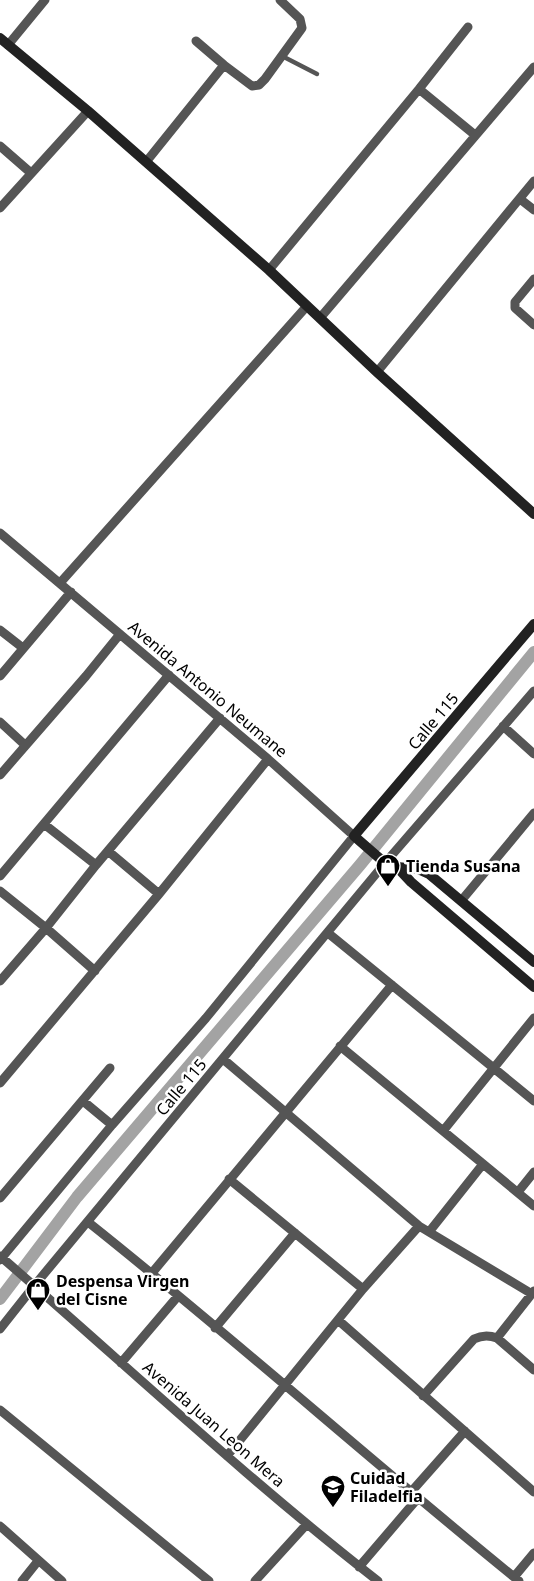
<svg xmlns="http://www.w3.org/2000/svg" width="534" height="1581" font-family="'Noto Sans',sans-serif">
  <rect width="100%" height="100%" fill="#fff"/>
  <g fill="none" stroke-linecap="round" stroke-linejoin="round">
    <path stroke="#a3a3a3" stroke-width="12" d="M0,1299l77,-102 283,-332 174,-213"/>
    <path stroke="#555" stroke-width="4.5" d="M282,56l35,18"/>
    <path stroke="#555" stroke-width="9" d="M196,41l28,24 28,21 7,-1 6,-6 37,-51 -2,-9 -20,-19
      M8,45l37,-45
      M419,89l56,46
      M0,146l31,27
      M146,162l78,-97
      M520,199l14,11
      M0,208l88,-97
      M269,270l150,-181 49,-62
      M534,279l-19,23v6l19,17
      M320,318l214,-251
      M377,372l157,-191
      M0,533l268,226 86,77 -148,182 -94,107 -112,135
      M60,583l247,-277
      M0,630l23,18
      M0,676l71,-84
      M0,722l25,23
      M503,726l31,28
      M0,775l86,-99 34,-42
      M44,824l52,41
      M108,851l51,43
      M0,876l169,-201
      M0,891l46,37 49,43
      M461,901l73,-88
      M328,933l206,168
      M0,981l46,-53 50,-63 124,-147
      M340,1046l194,160
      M223,1059l196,167 113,68
      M0,1083l159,-189 109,-135
      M83,1101l29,24
      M443,1131l91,-113
      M229,1179l134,110
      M518,1192l16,-20
      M0,1198l110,-130
      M88,1222c146,116 285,241 431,359
      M429,1232l54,-68
      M0,1256c126,109 247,223 378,325
      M152,1273l240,-288
      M338,1320l196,172
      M215,1328l80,-95
      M0,1329l34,-43 351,-423 149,-172
      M497,1338l37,-47
      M121,1363l57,-67
      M423,1396l51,-57c8,-4 15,-4 23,-1l37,32
      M0,1410l209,171
      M227,1456l136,-167 56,-63
      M411,1492l54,-61
      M0,1526l62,55
      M359,1567l59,-69
      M514,1577l20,-24
      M22,1581l16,-20
      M255,1581l52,-57"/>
    <path stroke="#222" stroke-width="10" d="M0,38l88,73 181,159 108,102 157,142
      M534,624l-180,212 31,27 12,4 21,2 11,5 105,88
      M397,867l14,15 123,105"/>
  </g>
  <defs>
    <symbol id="shop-pin" viewBox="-11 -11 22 30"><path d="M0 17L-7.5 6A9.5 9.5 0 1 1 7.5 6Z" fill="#000" stroke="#fff"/><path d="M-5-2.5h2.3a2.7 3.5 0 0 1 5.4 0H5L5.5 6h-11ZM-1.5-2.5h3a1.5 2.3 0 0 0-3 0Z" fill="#fff"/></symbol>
    <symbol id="school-pin" viewBox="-11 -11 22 30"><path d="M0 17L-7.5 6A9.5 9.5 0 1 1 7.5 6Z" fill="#000" stroke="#fff"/><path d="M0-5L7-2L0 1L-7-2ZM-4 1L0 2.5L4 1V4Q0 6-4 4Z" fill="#fff"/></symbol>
  </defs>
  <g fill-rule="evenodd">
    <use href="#shop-pin" x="374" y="852" width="28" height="38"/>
    <use href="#shop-pin" x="24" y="1276" width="28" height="38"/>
    <use href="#school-pin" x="319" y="1473" width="28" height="38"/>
  </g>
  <g text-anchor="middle" stroke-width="5" stroke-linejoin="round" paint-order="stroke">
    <g font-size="16" fill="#000" stroke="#fff">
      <text transform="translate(208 689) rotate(40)" y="6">Avenida Antonio Neumane</text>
      <text transform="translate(433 721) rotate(-50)" y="6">Calle 115</text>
      <text transform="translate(181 1087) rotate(-50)" y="6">Calle 115</text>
      <text transform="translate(214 1424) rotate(41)" y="6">Avenida Juan Leon Mera</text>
    </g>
    <g font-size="16" font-weight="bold" fill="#000" stroke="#fff" text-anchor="start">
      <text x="406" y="872">Tienda Susana</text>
      <text x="56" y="1287">Despensa Virgen<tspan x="56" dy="18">del Cisne</tspan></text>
      <text x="350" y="1484">Cuidad<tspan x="350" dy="18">Filadelfia</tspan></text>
    </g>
  </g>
</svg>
